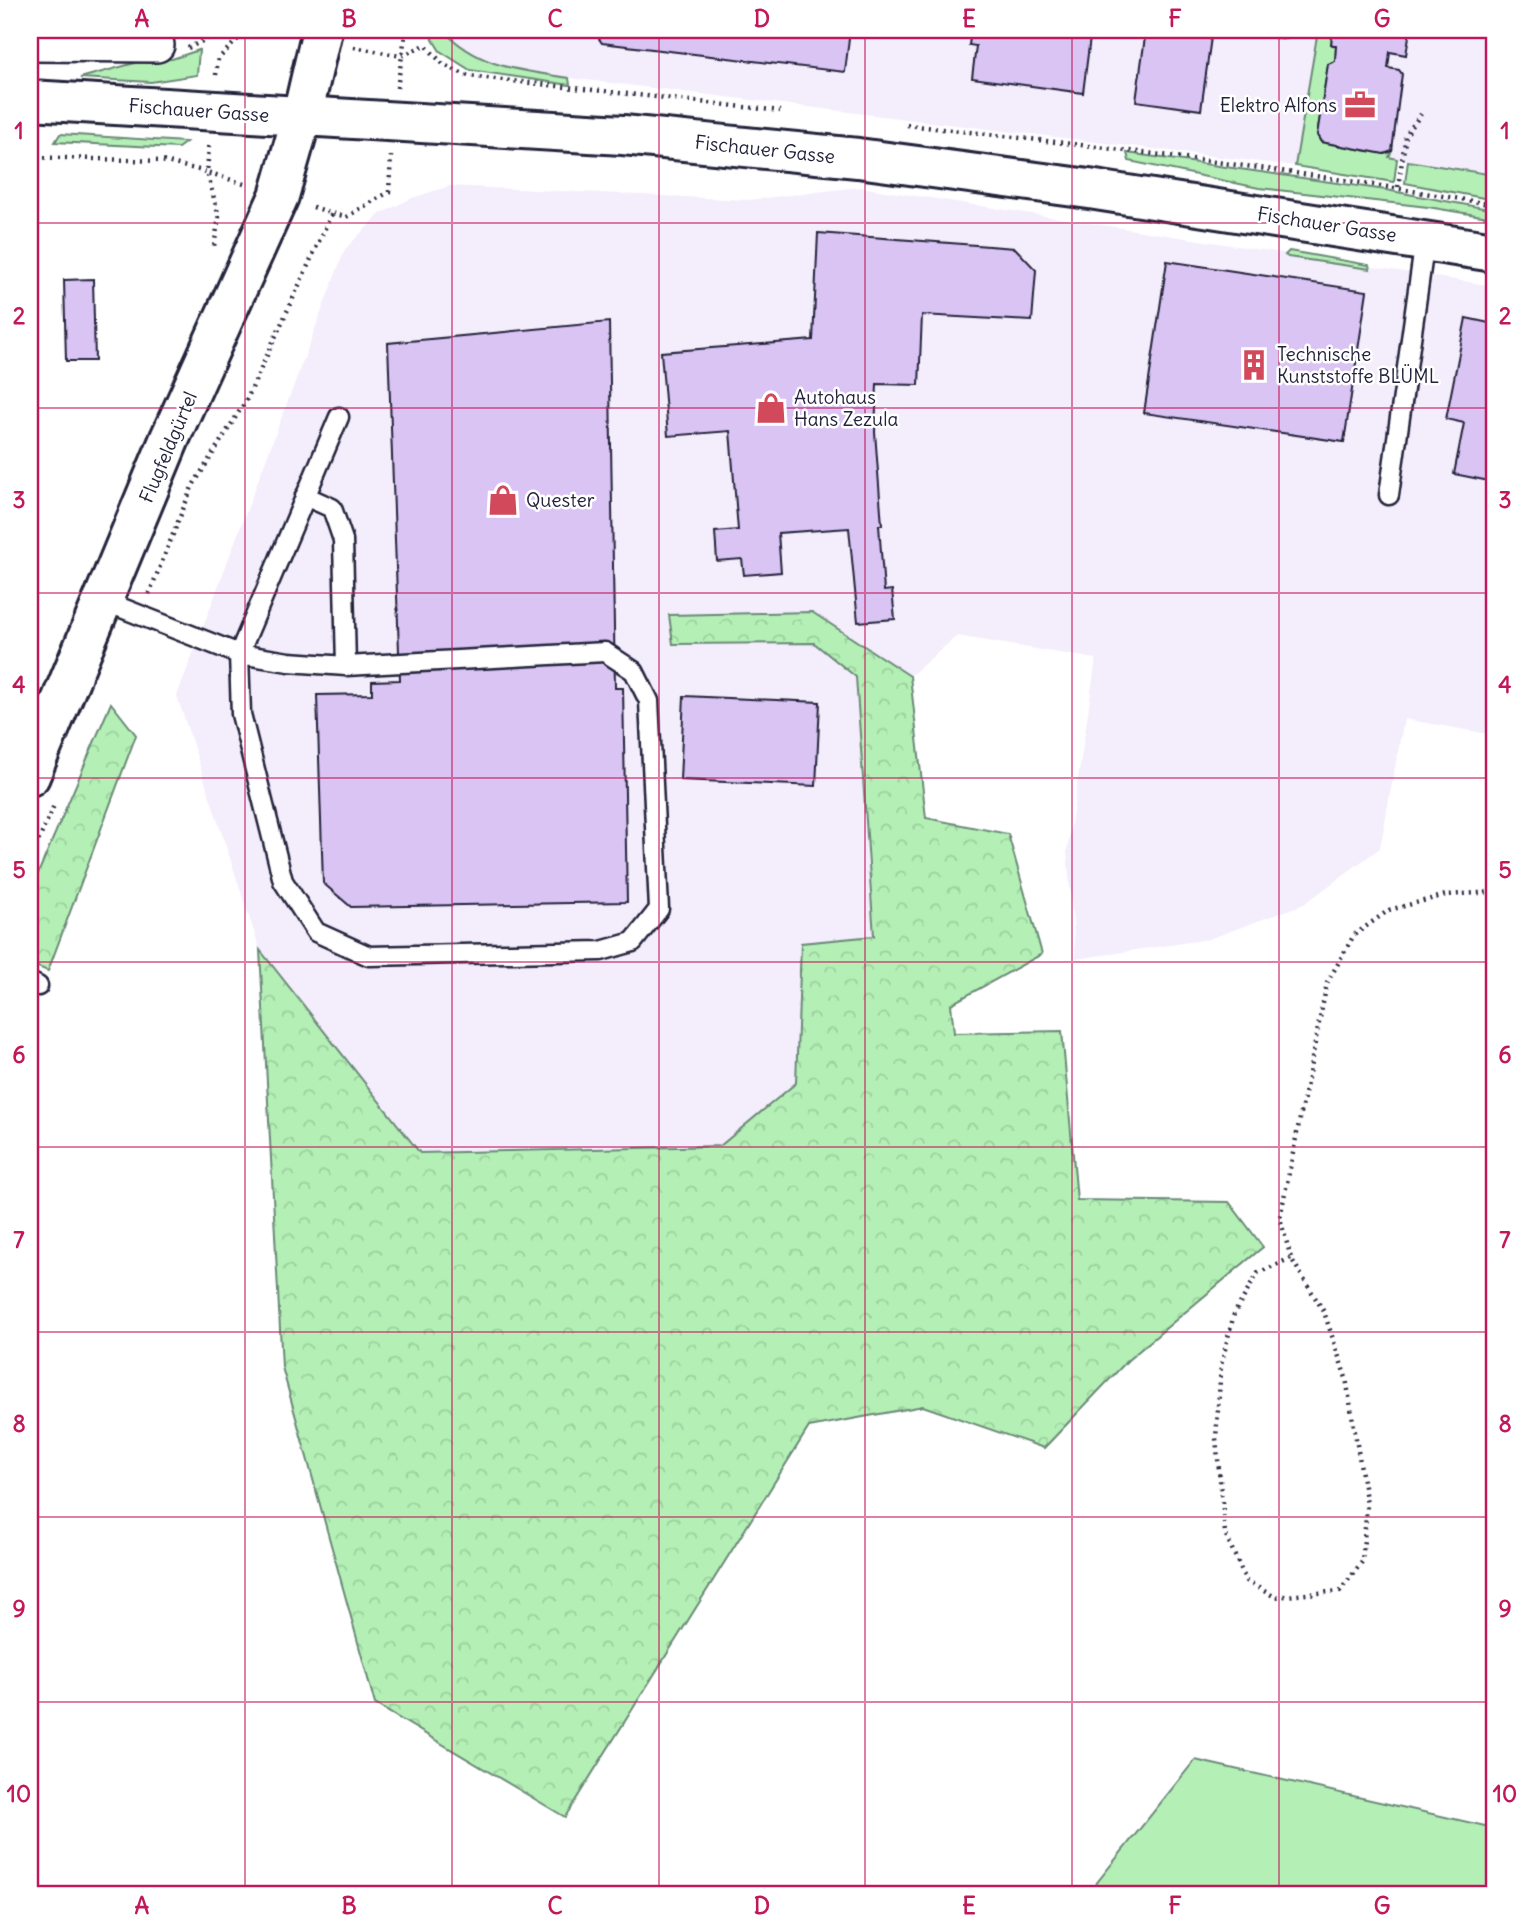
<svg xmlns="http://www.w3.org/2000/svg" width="1524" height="1925" font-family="Delius,sans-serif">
  <defs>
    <pattern id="forest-crowns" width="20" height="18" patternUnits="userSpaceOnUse" patternTransform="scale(1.75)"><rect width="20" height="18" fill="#b4f0b5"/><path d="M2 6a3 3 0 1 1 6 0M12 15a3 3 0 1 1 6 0" fill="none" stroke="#9ace9d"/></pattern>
  </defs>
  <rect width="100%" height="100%" fill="#fff"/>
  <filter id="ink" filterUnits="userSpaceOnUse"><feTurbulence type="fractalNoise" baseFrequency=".0143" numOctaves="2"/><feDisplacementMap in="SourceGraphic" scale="14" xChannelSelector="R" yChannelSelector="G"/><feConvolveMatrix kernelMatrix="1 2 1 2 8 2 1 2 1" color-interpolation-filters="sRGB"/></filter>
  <g filter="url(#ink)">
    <path fill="#f4edfc" d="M443,30h1051v145l-96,-16 -4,23 -99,-16 -726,-88 -66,-11 -29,-11 -18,-12z
      M450,186l298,14 111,-13 635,99v449l-90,-16 -24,129 -76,56 -95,35 -133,20 -9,-107 29,-193 -139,-23 -47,40 -98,-64 -139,32 141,-1 42,33 18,260 -73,7 -5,140 -76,63 -300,7 -160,-203 -83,-254 168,-447 35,-35 32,-16z"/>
    <path fill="#b4f0b5" stroke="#6b8978" stroke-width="2" d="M427,30h16c36,38 77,40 126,48l1,7 -100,-15 -30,-19z
      M1318,30h15l-2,14 5,2 -1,15 -7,4 -11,70 4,7 63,12 8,-3 -3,6 8,2 -3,23 -99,-16z
      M199,50l-2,25 -46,7 -71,-4 66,-18 26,-1z
      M60,134l126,8 -8,6 -123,-6z
      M1127,153l259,37 108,20v8l-66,-11 -169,-19 -130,-27z
      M1408,161l86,14v25l-89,-17z
      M1289,251l80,14 1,4 -82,-12 -3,-2z
      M1195,1760l299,68v67h-407z"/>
    <path fill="url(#forest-crowns)" stroke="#6b8978" stroke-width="2" d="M812,612l98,64 16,142 82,16 34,120 -91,50 3,29 108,-2 15,169 152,2 34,45 -135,113 -84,88 -121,-42 -114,21 -244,390 -190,-113 -93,-337 -22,-417 160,203 300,-7 76,-63 5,-140 73,-7 -18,-259 -42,-34 -141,1 -4,-29z
      M111,703l25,32 -88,236 -18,-7v-72z"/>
    <path fill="#d9c4f4" stroke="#22223b" stroke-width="2" d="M593,30h257l-5,42 -243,-29z
      M971,30h120l-8,63 -111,-15 4,-32 -7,-1z
      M1146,30h66l-11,80 -65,-9z
      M1216,30h72l-1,9z
      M1333,30h77l-4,25 -16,-3 -2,16 11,2 3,4 -10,77 -8,3 -63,-12 -4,-7 11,-71 7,-3 1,-15 -5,-2z
      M30,223h4l1,53 -5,1z
      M818,233l197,15 21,22 -4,51 -110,-6 -3,70 -42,-1 -2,48 7,93h-3l5,66 8,-1 3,29 -37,3 -9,-94 -71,5 3,39 -37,3 -2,-16 -25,2 -2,-29 23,-2 -8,-99 -62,5 -7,-84 152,-12z
      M1167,261l200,30 -23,151 -200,-29z
      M93,279l2,82h-29l-2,-81z
      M1466,318l28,6v158l-40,-8 10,-51 -18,-4z
      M609,322l6,366h8l4,214 -276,5 -28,-24 -6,-188 55,-1v-13l28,-1 -12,-337z
      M684,696l136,6 -4,84 -136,-6z"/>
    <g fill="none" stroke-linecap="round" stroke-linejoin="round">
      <defs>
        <path id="lane" d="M1389,495l36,-255
          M305,496l27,12 11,32 3,126 -57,-4 -50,-8 100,-237
          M104,601l135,53 2,60 42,167 33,51 53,24 232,-5 32,-9 26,-33 -10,-208 -15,-30 -29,-19 -259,14
          M30,982l8,4"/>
        <path id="street" d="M30,44l127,1"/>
        <path id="secondary" d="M30,100l593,35 235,23 231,31 405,63
          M30,776l140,-338 109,-242 23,-80 20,-86"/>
      </defs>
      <use href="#lane" stroke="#22223b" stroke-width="23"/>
      <use href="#street" stroke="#22223b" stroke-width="38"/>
      <use href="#secondary" stroke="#22223b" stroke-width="44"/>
      <path stroke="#22223b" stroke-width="4.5" stroke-dasharray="2 5" stroke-linecap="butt" d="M354,47l47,9 24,-11 19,20 24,11 312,35
        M188,48l37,-18
        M216,75l2,-16 29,-29
        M397,88l9,-58
        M907,125c196,22 393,45 587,80
        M209,146l-2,26 37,12
        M30,157l132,4 45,11 12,45 -5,29
        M1398,187l8,-52 15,-21
        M313,207l33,10 43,-25 2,-36
        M149,594l43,-107 55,-88 85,-186
        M30,860l25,-57
        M1291,1258l-33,15 -24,41 -13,51 -5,73 9,95 21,48 29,16 65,-6 22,-29 5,-57 -21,-127 -22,-66 -33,-54 -11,-40 47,-235 27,-48 35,-25 57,-15 48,-3"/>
      <use href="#lane" stroke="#fff" stroke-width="18"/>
      <use href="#street" stroke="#fff" stroke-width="33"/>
      <use href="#secondary" stroke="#fff" stroke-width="38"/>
    </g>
  </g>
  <path fill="none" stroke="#c2185b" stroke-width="2" stroke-opacity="0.55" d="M245,30v1865M452,30v1865M659,30v1865M865,30v1865M1072,30v1865M1279,30v1865M30,223h1464M30,408h1464M30,593h1464M30,778h1464M30,962h1464M30,1147h1464M30,1332h1464M30,1517h1464M30,1702h1464"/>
  <defs>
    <symbol id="office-bare" viewBox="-9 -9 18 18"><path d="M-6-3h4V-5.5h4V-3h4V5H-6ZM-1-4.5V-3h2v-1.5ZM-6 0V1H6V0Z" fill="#d1495b" stroke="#fff" stroke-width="2.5" paint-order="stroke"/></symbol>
    <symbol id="building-bare" viewBox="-9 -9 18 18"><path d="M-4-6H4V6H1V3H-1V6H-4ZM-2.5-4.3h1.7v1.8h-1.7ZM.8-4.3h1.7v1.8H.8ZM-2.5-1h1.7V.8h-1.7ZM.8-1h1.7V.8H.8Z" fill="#d1495b" stroke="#fff" stroke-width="2.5" paint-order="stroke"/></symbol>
    <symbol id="shop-bare" viewBox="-9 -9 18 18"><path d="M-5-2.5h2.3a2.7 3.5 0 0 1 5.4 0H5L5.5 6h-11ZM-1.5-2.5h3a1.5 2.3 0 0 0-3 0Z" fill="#d1495b" stroke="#fff" stroke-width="2.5" paint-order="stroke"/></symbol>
  </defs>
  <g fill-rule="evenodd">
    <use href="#office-bare" x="1338" y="83" width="44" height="44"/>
    <use href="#building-bare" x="1232" y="343" width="44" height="44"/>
    <use href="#shop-bare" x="749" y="386" width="44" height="44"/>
    <use href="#shop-bare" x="481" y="478" width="44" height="44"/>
  </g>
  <g text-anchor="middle" stroke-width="5" stroke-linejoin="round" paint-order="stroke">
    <g font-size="19" fill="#22223b" stroke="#fff" text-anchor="start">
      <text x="1337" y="112" text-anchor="end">Elektro Alfons</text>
      <text x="1277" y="361">Technische<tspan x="1277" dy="22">Kunststoffe BLÜML</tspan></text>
      <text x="794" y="404">Autohaus<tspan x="794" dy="22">Hans Zezula</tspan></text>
      <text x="526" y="507">Quester</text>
    </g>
    <g font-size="19" fill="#22223b" stroke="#fff">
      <text transform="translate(199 110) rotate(4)" y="7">Fischauer Gasse</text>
      <text transform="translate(765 149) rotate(6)" y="7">Fischauer Gasse</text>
      <text transform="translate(1327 224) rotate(9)" y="7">Fischauer Gasse</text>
      <text transform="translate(168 447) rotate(-67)" y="7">Flugfeldgürtel</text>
    </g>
  </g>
  <rect width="1524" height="1925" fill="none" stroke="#fff" stroke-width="77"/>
  <rect x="38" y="38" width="1448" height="1848" fill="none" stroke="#c2185b" stroke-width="2.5"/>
  <g font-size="23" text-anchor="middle" font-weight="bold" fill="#c2185b">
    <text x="142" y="27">A</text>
    <text x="349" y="27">B</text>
    <text x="555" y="27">C</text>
    <text x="762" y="27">D</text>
    <text x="969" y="27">E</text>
    <text x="1175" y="27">F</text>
    <text x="1382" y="27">G</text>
    <text x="19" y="139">1</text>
    <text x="1505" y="139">1</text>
    <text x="19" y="324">2</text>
    <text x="1505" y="324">2</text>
    <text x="19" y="508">3</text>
    <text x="1505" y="508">3</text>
    <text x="19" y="693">4</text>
    <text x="1505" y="693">4</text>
    <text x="19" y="878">5</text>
    <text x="1505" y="878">5</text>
    <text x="19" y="1063">6</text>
    <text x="1505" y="1063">6</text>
    <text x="19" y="1248">7</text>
    <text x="1505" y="1248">7</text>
    <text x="19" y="1432">8</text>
    <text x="1505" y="1432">8</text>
    <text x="19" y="1617">9</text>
    <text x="1505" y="1617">9</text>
    <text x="19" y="1802">10</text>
    <text x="1505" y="1802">10</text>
    <text x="142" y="1914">A</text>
    <text x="349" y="1914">B</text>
    <text x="555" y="1914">C</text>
    <text x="762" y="1914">D</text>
    <text x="969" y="1914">E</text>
    <text x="1175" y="1914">F</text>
    <text x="1382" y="1914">G</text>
  </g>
</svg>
